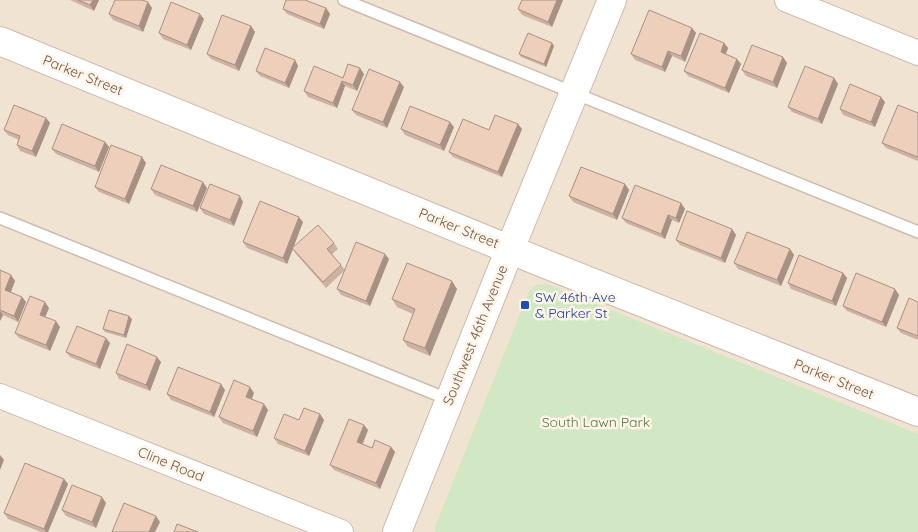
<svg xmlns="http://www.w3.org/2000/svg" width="918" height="532" font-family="Quicksand,sans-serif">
  <rect width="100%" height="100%" fill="#faf1e3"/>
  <path fill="#f1e3d2" d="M0,0h918v532h-918z"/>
  <path fill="#d2e7c3" d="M547,284l371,150v98h-483v-5l94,-236 8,-6z"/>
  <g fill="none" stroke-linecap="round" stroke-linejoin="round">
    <defs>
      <path id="lane" d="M344,0l574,232
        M0,218l450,182"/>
      <path id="street" d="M787,0l131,53
        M0,396l341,136"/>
      <path id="secondary" d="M0,41l538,220 380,151
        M397,532l113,-283 102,-249"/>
    </defs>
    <use href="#lane" stroke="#cdbbad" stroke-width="14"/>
    <use href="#street" stroke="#cdbbad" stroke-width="26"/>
    <use href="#secondary" stroke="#cfbaab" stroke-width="30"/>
    <use href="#lane" stroke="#fff" stroke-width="11"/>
    <use href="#street" stroke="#fff" stroke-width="24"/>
    <use href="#secondary" stroke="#fff" stroke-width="28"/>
  </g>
  <path fill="#cdb2a2" d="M70,0h29l-5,11z
    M522,0h41l-11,27 -30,-12 -4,-6z
    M148,2l4,6 -9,24 -30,-12 -4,-6z
    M326,8l4,6 -6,15 -37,-15 -4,-5z
    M204,19l-13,31 -28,-11 -4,-6z
    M251,26l4,6 -16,39 -28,-12 -4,-5z
    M692,28l4,5 -11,29 -13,-6 -7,16 -30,-12 -4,-6z
    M552,43l2,3 -8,21 -25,-10 -2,-3z
    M724,43l4,5 -2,6 15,10 -12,29 -41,-17 -4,-5z
    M295,60l3,6 -9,22 -29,-12 -4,-5z
    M787,63l-10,25 -31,-12 -4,-6z
    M364,74l-7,17 -12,-5 -8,22 -29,-11 -4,-6 39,-13z
    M834,78l4,6 -16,40 -30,-12 -4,-5z
    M404,87l-17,41 -31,-13 -4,-5z
    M885,102l-10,25 -32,-12 -3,-6z
    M918,113v48l-32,-13 -4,-5z
    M46,118l4,5 -14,34 -16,-6 -3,-6 2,-5 -11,-5 -4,-5z
    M518,124l4,5 -20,48 -49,-20 -4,-5z
    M454,127l-10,24 -39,-16 -4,-6z
    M105,142l4,5 -10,25 -43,-18 -4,-5z
    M146,163l-17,41 -30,-12 -4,-5z
    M625,184l4,6 -12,30 -44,-18 -4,-6z
    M207,188l-10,24 -42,-17 -4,-6z
    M243,202l-9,24 -30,-12 -4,-6z
    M681,203l4,6 -6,14 -7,-3 -7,19 -39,-16 -4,-5z
    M303,222l-10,26 41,-5 4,6 -6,5 13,16 44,-11 -19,47 -29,-11 -4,-6 7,-18 -18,17 -30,-34 -3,-5 -6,15 -40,-16 -4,-6z
    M732,229l4,6 -11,28 -45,-18 -4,-5z
    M790,249l4,6 -13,31 -43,-17 -4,-6z
    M0,270l11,5 4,6 -4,11 11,5 4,5 -8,20 -15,-7 -3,6z
    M843,273l4,5 -11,28 -45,-17 -3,-6z
    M457,289l-27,67 -22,-9 -5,-7 10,-26 -16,-7 -5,-8z
    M899,295l-13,32 -39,-16 -4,-5z
    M918,302v38l-17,-7 -4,-5z
    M49,308l-4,9 15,10 -10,24 -31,-13 -4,-5z
    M129,316l3,3 -6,19 -21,-6 -2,-3z
    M110,343l-10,26 -30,-12 -4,-5z
    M161,362l-11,29 -31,-12 -3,-6z
    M225,390l-11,27 -43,-17 -4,-6z
    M254,393l-2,6 12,5 4,6 -11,27 -34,-14 -4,-6z
    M320,414l4,6 -15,36 -31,-12 -4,-6 25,-18z
    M368,430l-5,14 9,4 19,-1 4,5 -15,37 -46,-19 -4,-5z
    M64,479l4,5 -20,48h-7l-33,-13 -4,-6z
    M106,503l-10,25 -30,-12 -4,-6z"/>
  <path fill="#a79184" d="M93,0h6l-5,11 -4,-6z
    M557,0h6l-11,27 -4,-5z
    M148,2l4,6 -9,24 -4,-6z
    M326,8l4,6 -6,15 -4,-5z
    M200,14l4,5 -13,31 -4,-5z
    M251,26l4,6 -16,39 -4,-6z
    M692,28l4,5 -11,29 -4,-6z
    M552,43l2,3 -8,21 -2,-3z
    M724,43l4,5 -4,10 -3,-6z
    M668,51l4,5 -7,16 -3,-5z
    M783,57l4,6 -10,25 -4,-6z
    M737,59l4,5 -12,29 -4,-5z
    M295,60l3,6 -9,22 -4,-5z
    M360,68l4,6 -7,17 -4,-6z
    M834,78l4,6 -16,40 -4,-5z
    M342,81l3,5 -8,22 -4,-5z
    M400,82l4,5 -17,41 -4,-6z
    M881,97l4,5 -10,25 -4,-5z
    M46,118l4,5 -14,34 -4,-6z
    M450,122l4,5 -10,24 -4,-6z
    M518,124l4,5 -20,48 -4,-5z
    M105,142l4,5 -10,25 -4,-6z
    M142,157l4,6 -17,41 -4,-5z
    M203,182l4,6 -10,24 -4,-6z
    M625,184l4,6 -12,30 -4,-6z
    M240,196l3,6 -9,24 -4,-6z
    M681,203l4,6 -6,14 -3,-5z
    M668,215l4,5 -7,19 -4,-5z
    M299,217l4,5 -16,42 -4,-6z
    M732,229l4,6 -11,28 -4,-5z
    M790,249l4,6 -13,31 -4,-6z
    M385,254l4,5 -19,47 -4,-5z
    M843,273l4,5 -11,28 -4,-5z
    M11,275l4,6 -6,15 -4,-6z
    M452,281l5,8 -27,67 -5,-8z
    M895,289l4,6 -13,32 -4,-5z
    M22,297l4,5 -8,20 -4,-6z
    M45,302l4,6 -5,12 -4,-5z
    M0,311l3,4 -3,6z
    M129,316l3,3 -6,19 -2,-3z
    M56,321l4,6 -10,24 -4,-6z
    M106,338l4,5 -10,26 -4,-5z
    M157,357l4,5 -11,29 -4,-6z
    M221,384l4,6 -11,27 -4,-5z
    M250,387l4,6 -4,10 -4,-6z
    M264,404l4,6 -11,27 -4,-6z
    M320,414l4,6 -15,36 -4,-5z
    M364,425l4,5 -7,17 -4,-5z
    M391,447l4,5 -15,37 -4,-6z
    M0,455l4,5 -4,10z
    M64,479l4,5 -20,48h-2l-2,-3z
    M102,497l4,6 -10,25 -4,-6z
    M156,516l4,6 -5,10h-6z"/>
  <path fill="#eecfbc" stroke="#a79184" d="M78,0h15l-3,5z
    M115,0h27l6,2 -9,24 -30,-12z
    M286,0h19l21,8 -6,16 -37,-15z
    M522,0h35l-9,22 -30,-13z
    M171,2l29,12 -13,31 -28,-12z
    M649,10l43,18 -11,28 -13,-5 -6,16 -31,-13z
    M222,15l29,11 -16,39 -28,-11z
    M528,33l24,10 -8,21 -25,-10z
    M700,33l24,10 -3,9 16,7 -12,29 -41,-17z
    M752,45l31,12 -10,25 -31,-12z
    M265,48l30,12 -10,23 -29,-12z
    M348,64l12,4 -7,17 -11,-4 -9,22 -29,-12 10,-25 29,12z
    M805,66l29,12 -16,41 -30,-12z
    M369,69l31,13 -17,40 -31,-12z
    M850,84l31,13 -10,25 -31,-13z
    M14,105l32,13 -14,33 -15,-6 3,-9 -16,-6z
    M898,105l20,8v44l-36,-14z
    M410,106l40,16 -10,23 -39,-16z
    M495,115l23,9 -20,48 -49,-20 14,-33 26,11z
    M62,124l43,18 -10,24 -43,-17z
    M111,145l31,12 -17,42 -30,-12z
    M161,165l42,17 -10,24 -42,-17z
    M581,167l44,17 -12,30 -44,-18z
    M210,184l30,12 -10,24 -30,-12z
    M635,185l46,18 -5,15 -8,-3 -7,19 -39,-16z
    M260,201l39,16 -16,41 -40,-16z
    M687,211l45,18 -11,29 -45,-18z
    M318,225l16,18 -7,6 14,16 -18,17 -31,-34z
    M747,232l43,17 -13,31 -43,-17z
    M356,242l29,12 -19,47 -29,-12z
    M799,255l44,18 -11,28 -44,-18z
    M407,263l45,18 -27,67 -22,-8 12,-31 -23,-10z
    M0,270l11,5 -6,15 17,7 -8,19 -14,-6z
    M856,273l39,16 -13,33 -39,-16z
    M30,296l15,6 -5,13 16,6 -10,24 -31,-12z
    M909,298l9,4v34l-21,-8z
    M109,310l20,6 -5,19 -21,-6z
    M77,326l29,12 -10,26 -30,-12z
    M127,344l30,13 -11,28 -30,-12z
    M178,367l43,17 -11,28 -43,-18z
    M234,380l16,7 -4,10 18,7 -11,27 -34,-14z
    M304,408l16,6 -15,37 -31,-13 10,-24 15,6z
    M349,419l15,6 -7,17 15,6 3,-8 16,7 -15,36 -46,-18z
    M25,463l39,16 -20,50 -40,-16z
    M72,485l30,12 -10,25 -30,-12z
    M124,503l32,13 -7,16h-37z
    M177,524l21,8h-24z"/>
  <rect fill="#1a4fb4" stroke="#fef5e8" stroke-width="2" x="520" y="300" width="10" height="10" rx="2.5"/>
  <g text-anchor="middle" stroke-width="5" stroke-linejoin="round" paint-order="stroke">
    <g font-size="14" fill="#70584b" stroke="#fef5e8">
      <text transform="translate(83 75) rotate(22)" y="5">Parker Street</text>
      <text transform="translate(459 228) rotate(22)" y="5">Parker Street</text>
      <text transform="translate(475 335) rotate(-68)" y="5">Southwest 46th Avenue</text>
      <text transform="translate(834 379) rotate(22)" y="5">Parker Street</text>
      <text transform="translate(171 464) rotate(22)" y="5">Cline Road</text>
    </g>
    <g font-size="14" fill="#164399" stroke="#fef5e8" text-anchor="start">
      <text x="535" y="302">SW 46th Ave<tspan x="535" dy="16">&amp; Parker St</tspan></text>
    </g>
    <g font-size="14" fill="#567b46" stroke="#fef5e8">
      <text x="596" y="427">South Lawn Park</text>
    </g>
  </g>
</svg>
